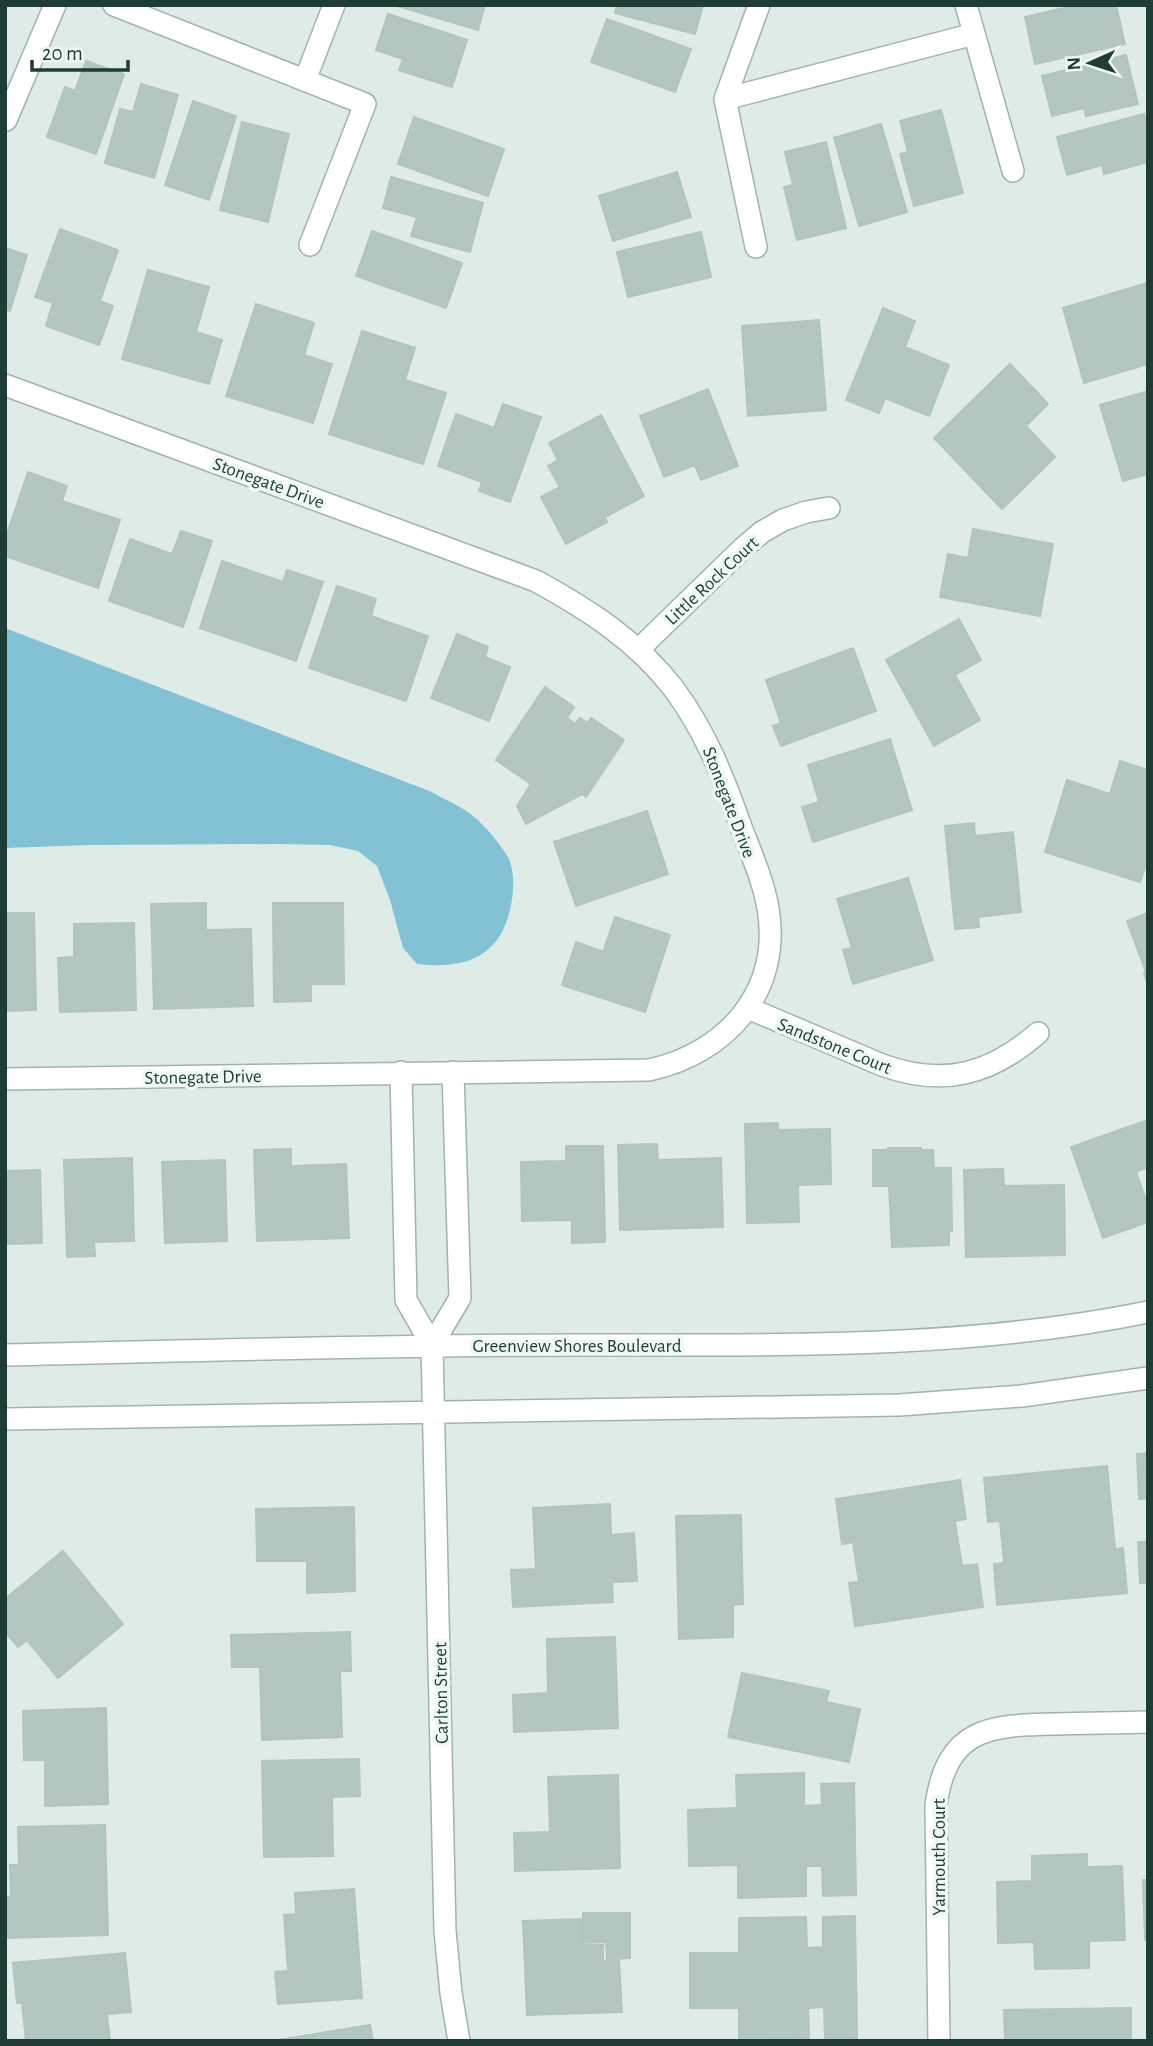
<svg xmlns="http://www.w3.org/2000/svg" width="1153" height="2046" font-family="'Alegreya Sans',sans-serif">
  <rect width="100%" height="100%" fill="#dfebe6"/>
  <path fill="#83c2d4" d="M5,628l427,164c13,8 29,14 41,24 12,9 27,28 35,41 6,12 6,29 4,42 -8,56 -43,71 -95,65l-14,-16 -13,-48 -13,-34 -19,-15 -28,-6 -51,-1 -189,1 -85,3z"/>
  <path fill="#b4c6c0" stroke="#b1c5be" stroke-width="2" d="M394,5h91l-7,25z
    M617,5h86l-8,29 -80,-21z
    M1077,5h39l9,39 -90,20 -10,-47z
    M388,14l79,26 -15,47 -53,-17 4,-11 -27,-9z
    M607,19l84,30 -16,43 -84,-30z
    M1126,55l12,49 -52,12 -2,-8 -32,8 -10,-40z
    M86,61l38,13 -28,80 -49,-17 18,-50 10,4z
    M141,84l37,11 -24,83 -49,-15 15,-54 13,3z
    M193,101l43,15 -27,84 -44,-15z
    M941,110l22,83 -49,13 -14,-52 8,-2 -8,-31z
    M1144,114l4,15v33l-44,12 -2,-9 -35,10 -10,-38z
    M414,117l90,32 -16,47 -90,-32z
    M242,122l47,12 -21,88 -48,-12z
    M881,124l26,88 -48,14 -25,-88z
    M826,142l20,86 -49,12 -13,-53 9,-2 -8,-33z
    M677,172l14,45 -78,24 -14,-45z
    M391,177l92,26 -13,49 -59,-16 6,-19 -34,-9z
    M60,229l58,21 -18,51 13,5 -14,39 -53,-19 7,-23 -18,-6z
    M372,231l90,32 -16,45 -90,-32z
    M701,232l10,45 -83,20 -11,-45z
    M5,248l22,7 -17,56 -5,-2z
    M148,270l61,17 -13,45 26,8 -13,44 -87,-25z
    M1147,283l1,81 -64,19 -21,-75z
    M256,304l58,19 -10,32 28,9 -19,59 -87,-27z
    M883,308l32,13 -10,26 44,18 -20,51 -44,-18 -6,15 -33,-13z
    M819,320l7,90 -78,6 -6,-90z
    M362,331l53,17 -10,32 41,13 -23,71 -94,-30z
    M1010,364l38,40 -22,22 29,31 -53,52 -68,-71z
    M708,389l30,77 -37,14 -6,-15 -31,12 -24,-61z
    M1148,391v83l-25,7 -23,-76z
    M503,404l38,13 -31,85 -31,-11 3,-9 -44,-16 18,-52 38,14z
    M601,415l43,81 -39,21 2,5 -41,22 -25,-47 19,-10 -12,-21 10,-6 -9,-17z
    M28,472l39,14 -5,15 58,19 -22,68 -93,-32v-16z
    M973,529l80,15 -13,72 -100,-19 8,-43 20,4z
    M181,531l31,10 -29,86 -74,-26 21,-62 42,15z
    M222,561l61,21 4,-12 36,12 -27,79 -96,-33z
    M337,586l39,13 -5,17 57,20 -22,65 -97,-33z
    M959,619l22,41 -26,15 25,45 -46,26 -48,-86z
    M457,634l31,13 -3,10 25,10 -21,54 -58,-23z
    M853,648l23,63 -95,35 -8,-20 8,-3 -15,-43z
    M545,687l29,20 -7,11 8,6 5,-6 8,5 3,-5 33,22 -38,57 -4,-3 -56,30 -9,-18 14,-22 -35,-24z
    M890,739l22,71 -99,32 -11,-35 17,-5 -11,-37z
    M1120,761l28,9v89l-8,23 -95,-30 22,-72 43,14z
    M647,811l21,63 -92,32 -22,-64z
    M974,823l1,13 38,-4 8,80 -43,5 1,10 -24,2 -10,-103z
    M908,878l25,82 -80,24 -10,-34 9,-2 -15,-49z
    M206,903v27l45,-1 2,77 -99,3 -3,-105z
    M273,903h70l1,81h-33v17l-37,1z
    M5,913h29l2,97 -31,1z
    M1148,913v72l-4,-12 2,-1 -19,-51z
    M615,917l55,18 -25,77 -83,-27 14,-43 27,10z
    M134,923l2,87 -76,2 -2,-54 16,-1v-33z
    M1148,1120v47l-12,5 12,34v16l-45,16 -32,-91z
    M778,1123v7l52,-1 1,55 -33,1 1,37 -52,1 -2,-99z
    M657,1144l1,16 63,-2 2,69 -103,3 -2,-85z
    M566,1146h37l2,96 -33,1v-23l-50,1 -1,-59 45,-1z
    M888,1148h33v2h12l1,18h17l1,63h-3v14l-57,2 -3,-61h-16v-36h15z
    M291,1149v17l55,-2 3,74 -92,3 -3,-91z
    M132,1158l2,83 -40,1 1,14 -28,1 -3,-97z
    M225,1160l2,81 -62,2 -3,-81z
    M1003,1169l1,17 60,-1 1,70 -99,2 -2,-87z
    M40,1170l2,73 -37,1v-73z
    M1148,1453v74l-1,-29 -8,1 -2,-45z
    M1107,1466l8,83 8,-1 4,45 -130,12 -3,-41 10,-1 -4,-42 -12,1 -4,-44z
    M960,1480l6,39 -11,2 7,45 15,-2 6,43 -128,19 -6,-43 10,-1 -6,-40 -11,2 -6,-45z
    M610,1504l1,31 23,-2 3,48 -25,1 1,20 -100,5 -2,-37 25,-1 -3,-61z
    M354,1507l1,84 -48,2v-32h-50l-1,-52z
    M741,1515l2,89 -10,1v32l-54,2 -3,-123z
    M1138,1542h10v41h-8z
    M63,1551l60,73 -65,54 -31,-38 -9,7 -13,-15v-33z
    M350,1632l1,39h-11l2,66 -80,3 -2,-73h-28l-1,-32z
    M615,1637l3,91 -104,4 -1,-37 35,-2 -1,-54z
    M742,1673l87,18 -3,11 34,7 -11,53 -121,-25z
    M106,1708l2,96 -63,2v-46h-21l-1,-49z
    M359,1759l1,37 -28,1 1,59 -69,1 -2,-96z
    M804,1773v33l18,-1 -1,-21 33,-1 2,112 -33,1 -1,-30h-16v30l-68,2v-33l-49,1 -1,-56 49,-2 -1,-33z
    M618,1775l2,93 -105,3 -1,-38 36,-1 -2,-55z
    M105,1825l3,110 -103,3v-41h6l-1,-32h9l-1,-38z
    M1087,1854v13l35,-1 3,74 -36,1v27l-54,1 -1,-27 -36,1 -1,-61 35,-1v-25z
    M1143,1880h5v59l-3,1z
    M354,1889l8,109 -84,6 -3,-32 13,-1 -4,-56 12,-1 -1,-21z
    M583,1913h47v45l-23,1 -1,-17 -23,1z
    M855,1916l2,122h-32l-1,-31 -16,1 1,30 -70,2v-32h-49v-55h49v-35l67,-1 1,31 16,-1v-30z
    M581,1919v26h22v16l16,-1 3,52 -95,3 -4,-94z
    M125,1953l6,59 -24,2 3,27h-84l-4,-38h-5l-4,-40z
    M1131,2008v33h-126l-1,-31z
    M370,2025l3,16h-95v-1z"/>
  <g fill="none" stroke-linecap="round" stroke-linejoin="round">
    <defs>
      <path id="minor" d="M114,5l251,99 -55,141
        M966,5l47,166
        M305,80l29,-75
        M725,99l249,-65
        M6,120l49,-115
        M756,247l-31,-148 34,-94
        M5,385l531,196c53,29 101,60 138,108 31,42 50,89 67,138 10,26 22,53 27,81 14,83 -41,145 -119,162l-644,9
        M638,650l105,-102 19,-16 21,-12 23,-8 23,-4
        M748,1008l134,57c61,22 108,10 156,-32
        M401,1072l5,228 26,45 13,586 6,62 8,48
        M432,1345l28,-47 -7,-226
        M5,1355c188,-4 376,-10 564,-10 193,-1 388,6 579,-33
        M5,1419l894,-14 123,-9 126,-18
        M939,2041l-3,-236c11,-77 53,-80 120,-81 31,-1 61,-1 92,-2"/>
    </defs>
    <use href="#minor" stroke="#a2b3ae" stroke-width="24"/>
    <use href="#minor" stroke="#fff" stroke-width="21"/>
  </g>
  <g text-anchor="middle" stroke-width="7" stroke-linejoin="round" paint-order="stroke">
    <g font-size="19" fill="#1f3c36" stroke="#eff8f4">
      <text transform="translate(269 482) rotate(20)" y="7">Stonegate Drive</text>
      <text transform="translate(711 580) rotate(-43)" y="7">Little Rock Court</text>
      <text transform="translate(730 802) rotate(69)" y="7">Stonegate Drive</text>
      <text transform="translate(835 1045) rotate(22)" y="7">Sandstone Court</text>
      <text transform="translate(203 1076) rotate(-1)" y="7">Stonegate Drive</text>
      <text x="577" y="1352">Greenview Shores Boulevard</text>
      <text transform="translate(440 1693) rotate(-91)" y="7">Carlton Street</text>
      <text transform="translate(938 1857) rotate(-90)" y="7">Yarmouth Court</text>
    </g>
  </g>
  <rect width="1153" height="2046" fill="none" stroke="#1f3c36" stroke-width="14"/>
  <g transform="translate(1090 63) rotate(267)" stroke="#eff8f4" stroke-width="5" paint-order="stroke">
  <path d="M0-5L12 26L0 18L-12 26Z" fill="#1f3c36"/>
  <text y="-10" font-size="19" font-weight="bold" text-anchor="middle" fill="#1f3c36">N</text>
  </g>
  <path d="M32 60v10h96v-10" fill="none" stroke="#1f3c36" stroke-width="3.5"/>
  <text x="42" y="60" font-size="21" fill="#1f3c36" stroke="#eff8f4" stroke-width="5" paint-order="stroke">20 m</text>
</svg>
